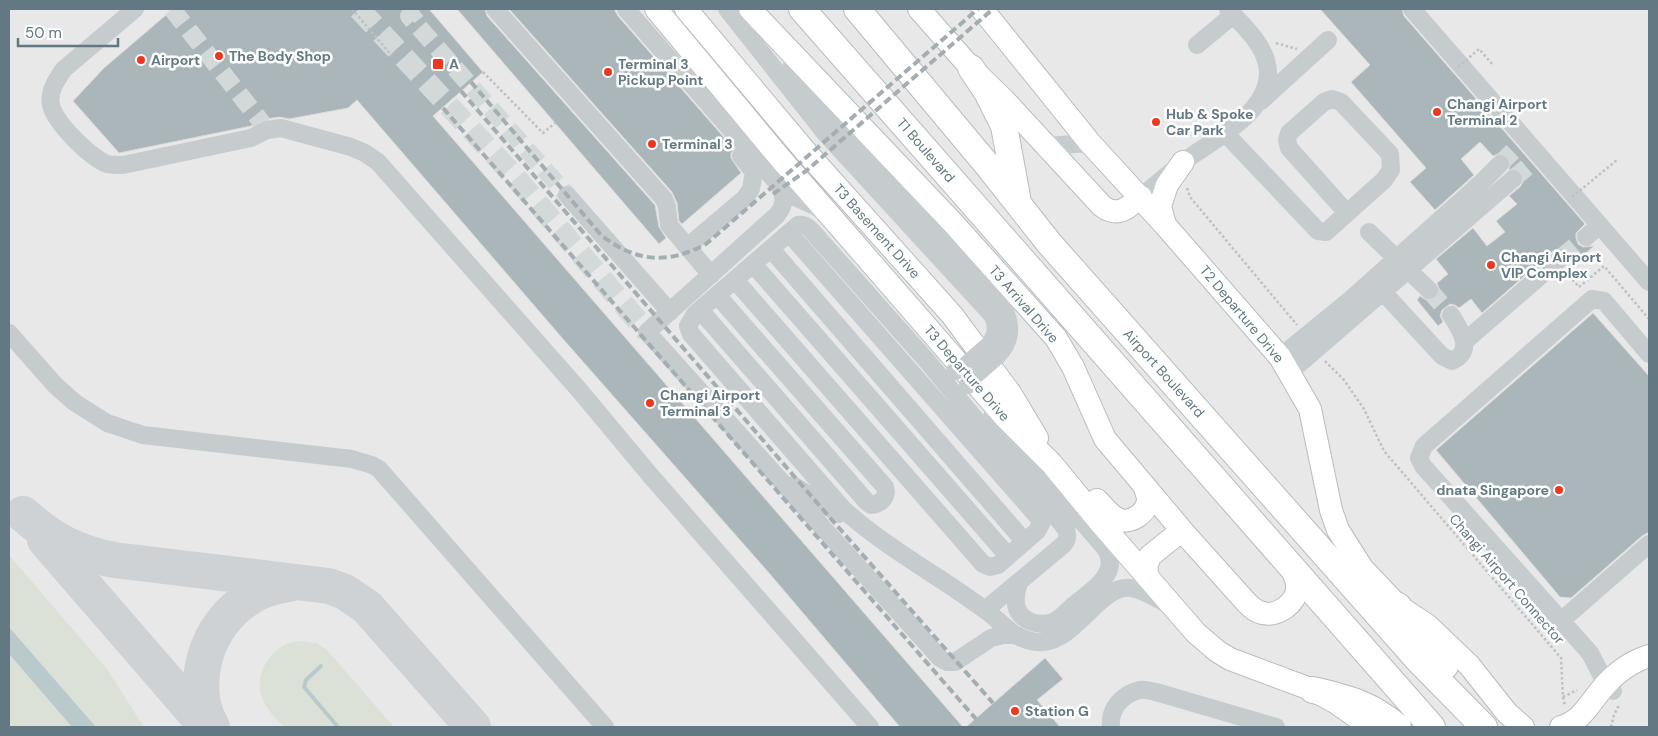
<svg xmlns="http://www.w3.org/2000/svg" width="1658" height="736" font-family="'DM Sans',sans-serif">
  <rect width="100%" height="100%" fill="#f9f8f6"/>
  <path fill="#e7e8e7" d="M9,9h1640v718h-1640z"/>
  <path fill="#dbe1d7" d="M9,555l98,114 37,58h-48l-87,-100z
    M301,641l15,2 11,7 67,77h-110c-6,-6 -13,-13 -18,-21 -14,-22 -3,-50 20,-62 5,-2 10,-2 15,-3z
    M9,654l63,73h-63z"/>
  <path fill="#bacacc" d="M9,627l87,100h-24l-63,-73z"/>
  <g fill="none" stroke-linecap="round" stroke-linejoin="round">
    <path stroke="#bacacc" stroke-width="4" d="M321,666l-15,14 -2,7 34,40"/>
    <path stroke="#ced2d4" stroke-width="36" d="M23,514c28,25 53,39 91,46l215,26 16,6 22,15 106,120
      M45,540l162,187
      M212,727c-5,-9 -9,-19 -10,-29 -7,-55 31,-107 87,-114"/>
  </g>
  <path fill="#aab6ba" stroke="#dbdad8" d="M173,9h256l54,63 -50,44 530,611h-63l-131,-154 -206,-234 -206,-239 -9,8 -59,11 -9,-2 -14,2 -15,7 -132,27 -46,-52 31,-33z
    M457,9h28l2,7 168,189 4,22 7,11 -7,6z
    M509,9h105l4,7 116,133 -3,4v5l10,15 -59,51 -3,-3 -2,-18 -5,-11z
    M1320,9h82l2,7 181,208 -9,9v5l2,6 5,3 11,-1 -25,22 -1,-2 3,-4v-6l-2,-5 -5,-3 -10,2 -72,63 -11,-14 -12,9 -4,-3 -5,-1 -8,6 -2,6 3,6 -5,4 -21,-26 3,-4 6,4h6l7,-7v-5l-2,-5 11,-9 -12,-15 37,-31 14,18 18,-14 -9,-11 21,-17 -8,-8 11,-9 3,-5v-5l-6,-8 -8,1 1,-8 -3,-6 -9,-2 -5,2 -13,-14 -19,17 13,16 -39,35 -25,-28 16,-14 -75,-86 19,-17z
    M1593,313l56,63v156l-7,4 -71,62 -11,-1 -124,-147z
    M1045,658l18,21 -26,21 23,27h-94z"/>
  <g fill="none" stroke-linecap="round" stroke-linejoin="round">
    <path stroke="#d3d8d9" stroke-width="18" stroke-dasharray="18 9" stroke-linecap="butt" d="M172,9l91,115
      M418,9l-9,7 158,179
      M1500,164l23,-23
      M1513,179l25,-21
      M1561,258l25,-21
      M1429,290l22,25"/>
    <path stroke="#d3d8d9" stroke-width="22" stroke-dasharray="22 11" stroke-linecap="butt" d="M359,9l157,169 131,154"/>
    <defs>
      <path id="major" d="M656,9l124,149 225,259 47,47 46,56 98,113 21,18 13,8 83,31 22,12 36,25
        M686,9l120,143 146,163 58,78 27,45
        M750,9l203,214 103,115 17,29 32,72 80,95 61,68c5,5 10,10 17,11 14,4 34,-10 34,-25 1,-6 -3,-13 -5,-19
        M919,9l52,59 33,32 98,106c15,12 26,2 39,-9
        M982,9l108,134 75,82 115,132 30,52 21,101 7,20 24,38 36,38 29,19 42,40 38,48 16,14
        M1165,225l-5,-19 7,-21 16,-23
        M1097,500c6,6 13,16 21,19 12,6 29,-6 30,-19 0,-4 -2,-9 -3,-12
        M1148,577l-2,-10 4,-11 26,-21 9,-1
        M1561,727c20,-6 27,-21 40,-37 13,-16 29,-28 48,-34"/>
      <path id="highway" d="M802,9l630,718
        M857,9l132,158 60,76 370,418 65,66
        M971,68l16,24 17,34 14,76
        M1398,606l47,60
        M1313,690c36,9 56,13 85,37"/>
    </defs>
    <use href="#major" stroke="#b7bdc0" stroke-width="24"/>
    <use href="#highway" stroke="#b8bdbf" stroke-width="28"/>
    <path stroke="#bdc1c3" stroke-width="2.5" stroke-dasharray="2.5 2.5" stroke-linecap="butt" d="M352,9l40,47
      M1276,43l21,6
      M483,72l60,61 12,-10
      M1187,188l3,9 107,128
      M1566,272l13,15
      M1579,287l25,-21 45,53
      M1325,361l19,19 20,29 20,42 177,207 2,39 2,9
      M1563,697l14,-7
      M1611,727l3,-12 5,-10"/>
    <path stroke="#c6cbce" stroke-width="18" d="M135,9l-71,60c-7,10 -16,23 -13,36 4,18 39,52 56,59 5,1 11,1 16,1l128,-27 16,-8 14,-2 70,19 14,6 13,9 202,229 70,84 220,252
      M495,9l169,190 3,8 2,18 42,50
      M626,9l154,177c5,11 5,19 -3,29l-130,117 293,326 7,4h8l36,-24 12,-3h12
      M727,9l98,124 168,183c5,12 3,21 -5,30
      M1412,9l237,273
      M1197,45l36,-30
      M792,65l27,37 49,58 136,149c8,17 7,33 -7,47
      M1261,101l67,-61
      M1226,134l92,97 8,1 58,-52 7,-10 -1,-16 -49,-52 -9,-3 -8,3 -35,31 -2,7 2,8 58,65
      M1046,146l44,-3
      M780,186l13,10 24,11 5,4
      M567,195l103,117
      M1141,197c13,-11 27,-23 41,-34 28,-22 87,-49 86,-91 -1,-26 -24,-45 -40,-63
      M1369,232l60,58
      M1586,237l14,-12
      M687,247l58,-49 6,-9 3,-17 -13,-16
      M771,249l254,293
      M753,264l255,292
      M735,280l248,284 7,3 8,-2 39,-34 4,-7 -3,-7 -249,-284
      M1383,292l59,64 10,5c23,-11 8,-32 -1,-46
      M700,310l166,191 5,4c10,-1 17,-8 14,-18l-168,-192
      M9,333l46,52 19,17 33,21 36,12 209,24 20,6 7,4 226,258
      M1464,342l97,-84
      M1280,357l70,-57 130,-116 20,-20
      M1290,372l223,-193
      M992,417l113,131c17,25 -14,43 -31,57 -6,5 -14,14 -21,17 -14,5 -35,-1 -37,-18 -1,-7 1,-15 3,-22
      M793,485l46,29
      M985,610l78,-65c5,-5 5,-10 3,-16l-138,-167 -117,-132c-4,-4 -7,-6 -13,-5l-103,89 -7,12 3,8 152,175c43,39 95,66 142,101 10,7 19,17 29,24 8,5 20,9 29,8 33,-2 59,-59 88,-54 13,2 26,11 38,17
      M1562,620l87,-76
      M1613,691l-7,-7 -16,-31 -167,-187 -4,-8 5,-12 168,-147 12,2 45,53
      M1111,727c-2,-18 11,-33 29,-37 5,-1 11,1 16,2l120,35"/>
    <use href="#major" stroke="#fff" stroke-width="22"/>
    <use href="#highway" stroke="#fff" stroke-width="26"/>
    <path stroke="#a4adb1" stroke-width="4" stroke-dasharray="8 4" stroke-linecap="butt" d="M471,82l130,153c35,27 66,30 105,9l272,-235
      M461,91l371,429 161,183
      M443,108l533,611
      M773,194l33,-23 187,-162"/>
    <path stroke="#bdc1c3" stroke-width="2.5" stroke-dasharray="2.5 2.5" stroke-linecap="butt" d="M1458,67l21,-18 15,17
      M1572,197l45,-37"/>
    <path stroke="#c6cbce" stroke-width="18" d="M955,371l9,-4 24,-21
      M968,385l5,-8 24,-21"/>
  </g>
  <g fill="#ef3720" stroke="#fff" stroke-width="2">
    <circle cx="219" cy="56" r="5"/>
    <circle cx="141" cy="60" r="5"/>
    <rect x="432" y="58" width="12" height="12" rx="2.5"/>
    <circle cx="608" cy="72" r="5"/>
    <circle cx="1437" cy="112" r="5"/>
    <circle cx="1156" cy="122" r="5"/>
    <circle cx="652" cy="144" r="5"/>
    <circle cx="1491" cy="265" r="5"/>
    <circle cx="650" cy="403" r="5"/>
    <circle cx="1559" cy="490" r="5"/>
    <circle cx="1015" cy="711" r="5"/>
  </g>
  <g text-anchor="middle" stroke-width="5" stroke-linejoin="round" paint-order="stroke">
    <g font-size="14" font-weight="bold" fill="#627983" stroke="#fff" text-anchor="start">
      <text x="229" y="61">The Body Shop</text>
      <text x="151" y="65">Airport</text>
      <text x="449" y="69">A</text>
      <text x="618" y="69">Terminal 3<tspan x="618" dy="16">Pickup Point</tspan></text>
      <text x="1447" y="109">Changi Airport<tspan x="1447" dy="16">Terminal 2</tspan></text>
      <text x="1166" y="119">Hub &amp; Spoke<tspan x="1166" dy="16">Car Park</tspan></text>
      <text x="662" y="149">Terminal 3</text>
      <text x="1501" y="262">Changi Airport<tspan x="1501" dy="16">VIP Complex</tspan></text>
      <text x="660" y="400">Changi Airport<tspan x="660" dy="16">Terminal 3</tspan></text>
      <text x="1549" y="495" text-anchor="end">dnata Singapore</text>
      <text x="1025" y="716">Station G</text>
    </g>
    <g font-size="14" fill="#627983" stroke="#fff">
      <text transform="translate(926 150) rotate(49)" y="5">T1 Boulevard</text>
      <text transform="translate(877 231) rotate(48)" y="5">T3 Basement Drive</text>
      <text transform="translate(1024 304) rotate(49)" y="5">T3 Arrival Drive</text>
      <text transform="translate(1242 314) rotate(50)" y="5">T2 Departure Drive</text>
      <text transform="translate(967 373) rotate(49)" y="5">T3 Departure Drive</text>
      <text transform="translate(1164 373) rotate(48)" y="5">Airport Boulevard</text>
      <text transform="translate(1507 579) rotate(49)" y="5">Changi Airport Connector</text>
    </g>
  </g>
  <rect width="1658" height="736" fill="none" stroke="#627983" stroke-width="20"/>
  <path d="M18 38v8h100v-8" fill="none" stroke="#627983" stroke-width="2.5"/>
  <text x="25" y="38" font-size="15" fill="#627983" stroke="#ffffff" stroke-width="4" paint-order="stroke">50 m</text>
</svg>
